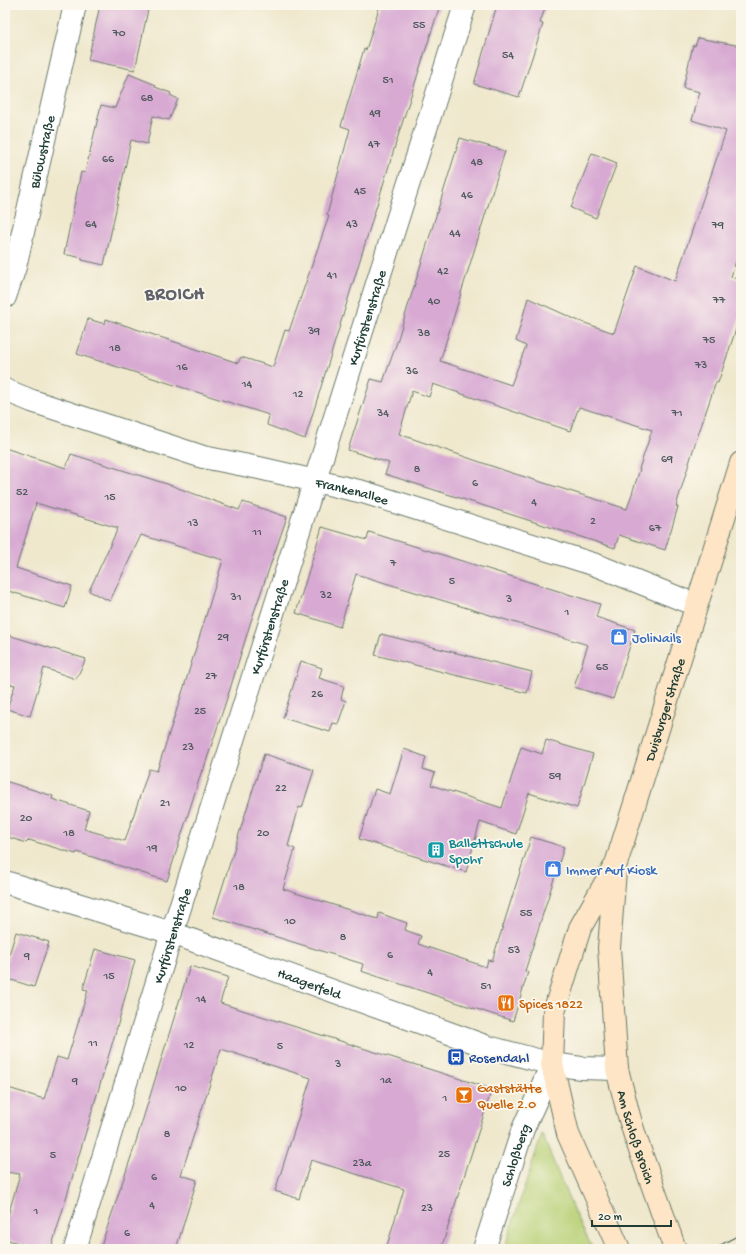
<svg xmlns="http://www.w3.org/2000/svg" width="746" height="1254" font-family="'Gochi Hand',sans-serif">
  <rect width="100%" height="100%" fill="#fbf7ec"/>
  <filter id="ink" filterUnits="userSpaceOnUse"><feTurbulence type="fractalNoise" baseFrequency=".025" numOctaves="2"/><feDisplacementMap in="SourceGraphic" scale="8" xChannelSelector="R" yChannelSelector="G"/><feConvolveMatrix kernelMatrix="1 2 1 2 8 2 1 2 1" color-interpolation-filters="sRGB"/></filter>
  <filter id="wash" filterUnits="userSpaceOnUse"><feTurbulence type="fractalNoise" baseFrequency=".012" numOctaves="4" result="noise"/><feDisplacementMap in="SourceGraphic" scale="16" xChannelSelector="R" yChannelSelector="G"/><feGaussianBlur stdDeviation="0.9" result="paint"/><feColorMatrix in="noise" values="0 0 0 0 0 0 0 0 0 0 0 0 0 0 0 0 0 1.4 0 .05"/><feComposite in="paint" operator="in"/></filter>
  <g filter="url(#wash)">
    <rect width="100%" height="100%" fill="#efe8cd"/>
    <path fill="#b7d075" stroke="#6b8654" d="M542,1134l33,80 18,35h-89z"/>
    <g id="blocks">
      <path fill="#d8aad3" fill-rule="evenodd" d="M100,5h49l-14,65 -47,-10z
        M380,5h60l-41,128 -94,306 -38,-14 2,-10 -192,-61 11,-35 17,5 1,-5 132,44 3,-6 32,10 12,-37 4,1 40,-115 -2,-1 23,-86 -9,-3 23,-77 2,1z
        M497,5h49l-6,18 3,1 -24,73 -45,-13z
        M698,38l43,8v198l-10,33 10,3v34l-23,69 -2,-1 -22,65 -18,59 2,1 -13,43 -46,-15 -4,13 -230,-74 4,-11 -41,-13 23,-71 12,3 13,-37 64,-207 45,13 -65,210 71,24 15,-39 -10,-5 12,-43 51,23 35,12 23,-67 38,15 51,-150 -34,-11 8,-28 -17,-4 10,-43 2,1zM433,384l137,47 9,-24 73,23 -13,39h1l-13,40 -118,-37 -110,-38 13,-43 17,6z
        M129,74l27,11 -1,2 16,6 -1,2 8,4 -9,21 -16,-4 -6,28 -16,-4 -27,125 -22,-5v-2l-18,-4 17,-82 4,1 16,-68 14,3z
        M592,153l25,10 -21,55 -25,-10z
        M5,448l61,20 5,-14 96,30 72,26 4,-8 44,15 -36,104 -21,68 -27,82 -1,-1 -35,111 -90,-29 -1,2 -47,-14 -3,3 -21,-7v-55l48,15 -1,3 37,12 -5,18 41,12 24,-72 8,2 27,-84 39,-127 -82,-25 -31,66 -21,-10 29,-63 -82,-25 -20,65 56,18 -7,22 -60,-18z
        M322,527l45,13 2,-8 231,72 -4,13 39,13 -22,69 -39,-12 14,-42 -232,-71 -16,53 -44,-14z
        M5,634l81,25 -10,20 -32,-11 -14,48 -23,-7 8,-24 -10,-2z
        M381,634l151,38 -5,21 -152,-38z
        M301,661l21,7 -3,10 25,8 -3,13 5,2 -8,23 -5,-1 -3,9 -47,-14z
        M546,740l47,14 -16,54 -48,-15 -13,41 -36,-12 -14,50 -107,-33 16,-50 15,5 14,-45 22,8 -3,12 12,4 -4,12 71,23 19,-61 21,7z
        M264,754l50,16 -12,38 -3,-1 -11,39 7,3 -12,40 95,30 1,-6 28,10 -2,7 16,6 -3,8 68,23 2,-7 4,1 39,-124 33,10 -39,124 3,1 -15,49 -152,-50 2,-7 -150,-47z
        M16,932l33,10 -15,45 -29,-9v-10z
        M95,949l40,11 -17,64 -67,225h-14l-32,-10v-13l15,-52 -15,-2v-85l39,12 13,-42 10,3 21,-70 -5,-1z
        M190,966l38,11 -8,26 272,86 -51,160h-55l18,-60 -93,-29 -12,39 -24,-8 36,-113 -90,-29 -40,126 16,5 -21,69h-76l34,-101z"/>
    </g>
  </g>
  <g filter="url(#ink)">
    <use href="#blocks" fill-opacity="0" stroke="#68796a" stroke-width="1"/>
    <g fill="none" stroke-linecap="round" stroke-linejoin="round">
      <defs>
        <g id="street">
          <path id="s1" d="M5,297l10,-30 60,-262"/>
          <path id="s2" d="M5,390l27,11 171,56 56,11 104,24 233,73 100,40"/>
          <path id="s3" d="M5,882l167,51 316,114 64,17 29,4 36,1"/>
          <path id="s4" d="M75,1249l97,-316 293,-928"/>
          <path id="s5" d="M484,1249l39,-120 29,-65"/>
        </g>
        <g id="secondary">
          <path id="s6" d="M615,871l-6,77 8,121 12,47 7,23 39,110"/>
          <path id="s7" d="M619,1249l-51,-115 -16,-70 2,-52 26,-84 36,-64 125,-401"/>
        </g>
      </defs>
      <use href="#street" stroke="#68796a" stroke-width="24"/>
      <use href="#secondary" stroke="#68796a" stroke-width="24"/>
      <use href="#street" stroke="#fff" stroke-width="22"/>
      <use href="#secondary" stroke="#fde5c5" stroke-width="22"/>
      <path stroke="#1f3d34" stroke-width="1" d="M715,1249l9,-6 17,-9"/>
    </g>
  </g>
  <defs>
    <symbol id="shop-square" viewBox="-11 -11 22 22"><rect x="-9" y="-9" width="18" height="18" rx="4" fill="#3f7fe0" stroke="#fbf7ec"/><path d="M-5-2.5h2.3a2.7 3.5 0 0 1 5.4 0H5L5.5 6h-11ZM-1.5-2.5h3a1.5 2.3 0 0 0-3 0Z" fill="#fff"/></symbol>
    <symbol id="building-square" viewBox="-11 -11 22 22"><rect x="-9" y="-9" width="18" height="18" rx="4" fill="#0f9aa8" stroke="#fbf7ec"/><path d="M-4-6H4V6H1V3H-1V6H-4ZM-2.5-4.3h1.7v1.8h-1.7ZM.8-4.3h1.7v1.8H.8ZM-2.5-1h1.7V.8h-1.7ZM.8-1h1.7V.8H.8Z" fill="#fff"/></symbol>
    <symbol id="restaurant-square" viewBox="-11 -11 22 22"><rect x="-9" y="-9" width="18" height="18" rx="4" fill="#e8710a" stroke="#fbf7ec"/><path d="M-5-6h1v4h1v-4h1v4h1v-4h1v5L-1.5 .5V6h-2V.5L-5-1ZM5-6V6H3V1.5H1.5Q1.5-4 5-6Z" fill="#fff"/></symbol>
    <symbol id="bus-square" viewBox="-11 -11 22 22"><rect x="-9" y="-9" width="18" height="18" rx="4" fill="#1a4fb4" stroke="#fbf7ec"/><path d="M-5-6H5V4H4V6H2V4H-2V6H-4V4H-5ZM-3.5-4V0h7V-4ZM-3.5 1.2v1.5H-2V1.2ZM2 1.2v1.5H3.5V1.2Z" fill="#fff"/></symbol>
    <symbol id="bar-square" viewBox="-11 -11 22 22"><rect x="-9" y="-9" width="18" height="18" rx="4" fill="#e8710a" stroke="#fbf7ec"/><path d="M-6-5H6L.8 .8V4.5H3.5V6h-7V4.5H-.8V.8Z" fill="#fff"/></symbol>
  </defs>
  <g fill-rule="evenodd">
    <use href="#shop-square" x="609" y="627" width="20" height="20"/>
    <use href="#building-square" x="426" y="840" width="20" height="20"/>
    <use href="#shop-square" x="543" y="859" width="20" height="20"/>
    <use href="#restaurant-square" x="496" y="993" width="20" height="20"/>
    <use href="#bus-square" x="446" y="1047" width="20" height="20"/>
    <use href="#bar-square" x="454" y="1085" width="20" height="20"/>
  </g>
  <g text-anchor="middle" stroke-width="3.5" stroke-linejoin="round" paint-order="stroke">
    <g font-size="12" fill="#4d585c">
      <text x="419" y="28">55</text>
      <text x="119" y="36">70</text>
      <text x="508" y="58">54</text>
      <text x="388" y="83">51</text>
      <text x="147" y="101">68</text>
      <text x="375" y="116">49</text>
      <text x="374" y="147">47</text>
      <text x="108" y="162">66</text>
      <text x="477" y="165">48</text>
      <text x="360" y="194">45</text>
      <text x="467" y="198">46</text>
      <text x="91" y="227">64</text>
      <text x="352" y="227">43</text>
      <text x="718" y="228">79</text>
      <text x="455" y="236">44</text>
      <text x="443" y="274">42</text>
      <text x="332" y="278">41</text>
      <text x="719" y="303">77</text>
      <text x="434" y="304">40</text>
      <text x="314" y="334">39</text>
      <text x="424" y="336">38</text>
      <text x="709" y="343">75</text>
      <text x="115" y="351">18</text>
      <text x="701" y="368">73</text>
      <text x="182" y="370">16</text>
      <text x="412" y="374">36</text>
      <text x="247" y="387">14</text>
      <text x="298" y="397">12</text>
      <text x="383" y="416">34</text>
      <text x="677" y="416">71</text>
      <text x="667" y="462">69</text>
      <text x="417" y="472">8</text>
      <text x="475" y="486">6</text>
      <text x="22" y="495">52</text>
      <text x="110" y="500">15</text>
      <text x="534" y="505">4</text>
      <text x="593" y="524">2</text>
      <text x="193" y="526">13</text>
      <text x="655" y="531">67</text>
      <text x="257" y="535">11</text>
      <text x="393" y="566">7</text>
      <text x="452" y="584">5</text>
      <text x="326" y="598">32</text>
      <text x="236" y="600">31</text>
      <text x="509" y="602">3</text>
      <text x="567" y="615">1</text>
      <text x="223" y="640">29</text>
      <text x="602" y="670">65</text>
      <text x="211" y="679">27</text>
      <text x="317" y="697">26</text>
      <text x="200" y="714">25</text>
      <text x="188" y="750">23</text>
      <text x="555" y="779">59</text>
      <text x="281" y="791">22</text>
      <text x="165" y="806">21</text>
      <text x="26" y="821">20</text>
      <text x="69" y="836">18</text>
      <text x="263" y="836">20</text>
      <text x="152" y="851">19</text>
      <text x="239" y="890">18</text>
      <text x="526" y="916">55</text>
      <text x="290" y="924">10</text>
      <text x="343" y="940">8</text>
      <text x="514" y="953">53</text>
      <text x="390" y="958">6</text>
      <text x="27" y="959">9</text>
      <text x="430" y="975">4</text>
      <text x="109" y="979">15</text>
      <text x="486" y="989">51</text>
      <text x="201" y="1002">14</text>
      <text x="93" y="1046">11</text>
      <text x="189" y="1048">12</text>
      <text x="280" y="1049">5</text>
      <text x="338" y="1067">3</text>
      <text x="386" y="1083">1a</text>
      <text x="75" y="1084">9</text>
      <text x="181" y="1091">10</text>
      <text x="445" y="1101">1</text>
      <text x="167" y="1137">8</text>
      <text x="444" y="1157">25</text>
      <text x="53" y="1158">5</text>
      <text x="362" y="1166">23a</text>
      <text x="154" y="1180">6</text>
      <text x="152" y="1208">4</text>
      <text x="427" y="1211">23</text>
      <text x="36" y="1214">1</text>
      <text x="127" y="1236">6</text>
    </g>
    <g font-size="14" fill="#1f3d34" stroke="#fbf7ec">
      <text dy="5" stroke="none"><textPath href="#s1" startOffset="150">Bülowstraße</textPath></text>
      <text dy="5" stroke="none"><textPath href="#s4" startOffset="976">Kurfürstenstraße</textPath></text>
      <text dy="5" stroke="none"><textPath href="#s2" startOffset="362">Frankenallee</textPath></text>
      <text dy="5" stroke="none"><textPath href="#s4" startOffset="652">Kurfürstenstraße</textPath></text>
      <text dy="5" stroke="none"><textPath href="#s7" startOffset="573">Duisburger Straße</textPath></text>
      <text dy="5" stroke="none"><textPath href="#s4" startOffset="328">Kurfürstenstraße</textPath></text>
      <text dy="5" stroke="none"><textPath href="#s3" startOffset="321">Haagerfeld</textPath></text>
      <text dy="5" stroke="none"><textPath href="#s6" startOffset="269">Am Schloß Broich</textPath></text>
      <text dy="5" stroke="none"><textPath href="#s5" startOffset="99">Schloßberg</textPath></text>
    </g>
    <g font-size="14" fill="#366cbe" stroke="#fbf7ec" text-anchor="start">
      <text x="632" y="642">JoliNails</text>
      <text x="566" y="874">Immer Auf Kiosk</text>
    </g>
    <g font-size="14" fill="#0d838f" stroke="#fbf7ec" text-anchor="start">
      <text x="449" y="847">Ballettschule<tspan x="449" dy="16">Spohr</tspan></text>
    </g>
    <g font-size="14" fill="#c56008" stroke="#fbf7ec" text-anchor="start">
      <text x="519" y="1008">Spices 1822</text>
      <text x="477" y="1092">Gaststätte<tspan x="477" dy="16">Quelle 2.0</tspan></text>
    </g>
    <g font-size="14" fill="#164399" stroke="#fbf7ec" text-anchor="start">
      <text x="469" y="1062">Rosendahl</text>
    </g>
    <g font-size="18" font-weight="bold" letter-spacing="1" fill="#60636c" stroke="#fbf7ec">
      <text x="175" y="299">BROICH</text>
    </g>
  </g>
  <rect width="746" height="1254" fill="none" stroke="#fbf7ec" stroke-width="20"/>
  <path d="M592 1220v6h79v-6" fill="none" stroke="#1f3d34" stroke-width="2"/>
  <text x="598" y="1220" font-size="12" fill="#1f3d34" stroke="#fbf7ec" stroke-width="3" paint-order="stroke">20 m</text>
</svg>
